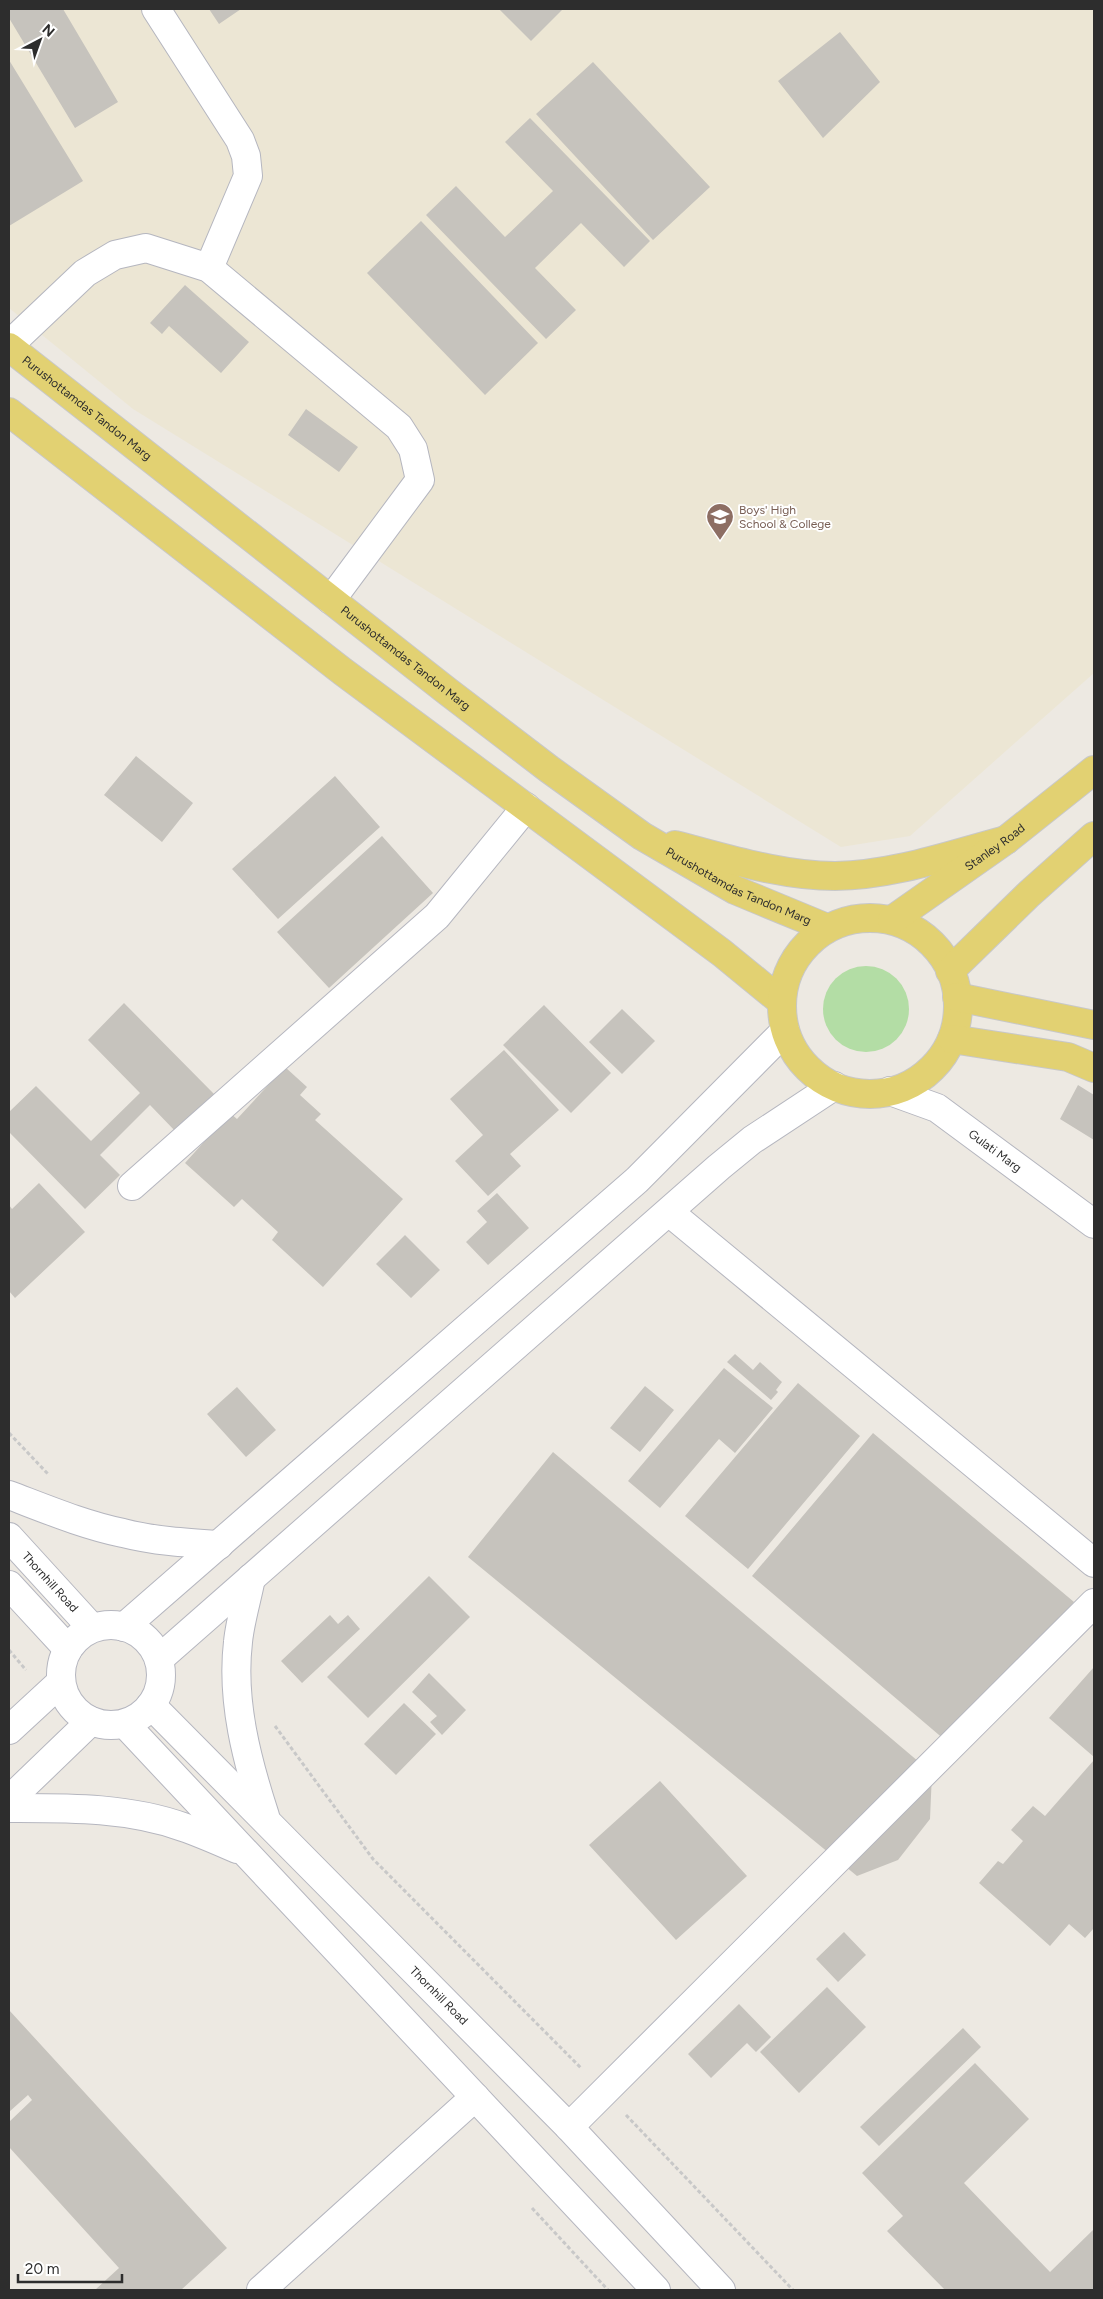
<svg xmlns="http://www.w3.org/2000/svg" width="1103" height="2299" font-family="Figtree,sans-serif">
  <rect width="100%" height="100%" fill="#ede9e2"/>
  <path fill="#ece6d4" d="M9,9h1085v664l-184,163 -69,11 -708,-438 -124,-101z"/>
  <path fill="#b3dda5" d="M823 1009a43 43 0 1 1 86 0a43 43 0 1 1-86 0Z"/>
  <path fill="#c6c3bd" d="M9,9h54l55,93 -43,26 -66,-110z
    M209,9h32l-22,15z
    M499,9h64l-32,32z
    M840,32l40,50 -57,56 -45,-57z
    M9,60l74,121 -74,45z
    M593,62l117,125 -57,53 -117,-126z
    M530,118l120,123 -26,26 -43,-44 -46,45 41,42 -30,29 -120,-124 30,-29 49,51 48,-46 -48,-49z
    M421,221l117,122 -53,52 -118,-122z
    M185,285l64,57 -28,31 -52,-47 -7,8 -12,-11z
    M306,409l52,38 -19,25 -51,-37z
    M136,756l57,47 -31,39 -58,-47z
    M335,776l45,51 -102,92 -46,-50z
    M382,836l51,57 -104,95 -52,-56z
    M124,1003l91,92 -38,38 -27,-28 -50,50 20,20 -35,34 -76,-77v-20l27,-26 55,55 49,-48 -52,-53z
    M544,1005l67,68 -40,40 -68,-68z
    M622,1009l33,32 -33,33 -33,-32z
    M504,1050l55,60 -49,44 11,12 -33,30 -33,-35 28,-26 -33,-36z
    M285,1067l22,20 -7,8 21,19 -6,6 88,79 -80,88 -51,-47 6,-8 -36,-33 -8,8 -49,-44 45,-50 7,6z
    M1078,1085l16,10v45l-34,-21z
    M39,1183l46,49 -70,66 -6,-7v-86l3,4z
    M497,1193l32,35 -41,37 -22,-23 21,-20 -10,-11z
    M405,1235l35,35 -29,28 -35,-34z
    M735,1354l18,16 7,-8 22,20 -6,8 2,2 -7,8 -44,-38z
    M724,1368l49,40 -38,45 -16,-14 -59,69 -32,-27z
    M798,1383l62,53 -112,133 -63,-53z
    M645,1386l29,24 -34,42 -30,-24z
    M237,1387l39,43 -30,27 -39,-43z
    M873,1433l201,169 -122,144 -200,-170z
    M553,1452l379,321 -2,46 -32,41 -41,16 -389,-319z
    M429,1576l41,41 -102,101 -41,-41z
    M330,1615l8,9 10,-9 12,14 -58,54 -21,-22z
    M1094,1667v90l-45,-39z
    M429,1673l37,37 -24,25 -12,-13 7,-6 -25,-24z
    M404,1703l32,31 -40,41 -32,-31z
    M1094,1760v168l-9,10 -16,-14 -19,22 -71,-63 19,-22 5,3 20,-23 -12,-11 22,-24 12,10z
    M660,1781l87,95 -71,64 -87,-95z
    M844,1932l22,23 -28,27 -22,-23z
    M827,1987l39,40 -67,66 -39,-41z
    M739,2004l32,33 -15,15 -9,-9 -36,35 -23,-24z
    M9,2010l218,238 -46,42h-86l24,-22 -110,-121v-25l23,-22 -4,-5 -19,17z
    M963,2028l18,19 -102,99 -19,-19z
    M975,2063l54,56 -65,64 86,89 44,-43v61h-149l-58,-59 16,-15 -41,-43z"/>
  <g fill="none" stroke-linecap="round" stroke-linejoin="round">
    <defs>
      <g id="minor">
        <path d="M156,9l84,131 6,16 2,20 -39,92"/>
        <path d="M9,345l76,-72 30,-18 31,-7 63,20 190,159 14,22 7,31 -89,120"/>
        <path id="s1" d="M890,1091l47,17 157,116"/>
        <path d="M132,1186l305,-270 89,-109"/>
        <path d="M669,1212l425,351"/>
        <path d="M9,1495c37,14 75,30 114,38 31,8 64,10 96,12"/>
        <path id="s2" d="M9,1537l83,91"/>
        <path d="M251,1578c-4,21 -11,43 -13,64 -7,59 9,119 27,174"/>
        <path d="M9,1585l59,64"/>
        <circle cx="111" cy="1675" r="50"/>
        <path d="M124,1627l513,-447 148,-149"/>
        <path d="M159,1659l560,-492 33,-27 82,-54"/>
        <path id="s3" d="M151,1705l418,422 152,163"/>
        <path d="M125,1724l531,566"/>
        <path d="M9,1730l52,-48"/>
        <path d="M9,1800l82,-79"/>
        <path d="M9,1808c58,0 118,-1 174,19 18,6 36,14 54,22"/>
        <path d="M569,2127l525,-524"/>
        <path d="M261,2290l214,-193"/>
      </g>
      <g id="major">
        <path id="s4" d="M9,347l438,344 102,78 93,67 93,54 92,38"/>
        <path d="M9,412l333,259 380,282 60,49"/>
        <path d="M675,845c51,13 106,31 160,31 59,-1 115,-21 171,-36"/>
        <circle cx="870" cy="1006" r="88"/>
        <path id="s5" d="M892,920l114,-80 88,-70"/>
        <path d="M950,971l79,-77 65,-58"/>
        <path d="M957,997l137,28"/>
        <path d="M952,1039l116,18 26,11"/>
      </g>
    </defs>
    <use href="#minor" stroke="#b5b6bf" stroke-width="30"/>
    <use href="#major" stroke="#c8c8c8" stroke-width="30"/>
    <path stroke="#c8c8c8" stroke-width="3" stroke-dasharray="4 2.5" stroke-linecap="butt" d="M9,1433l39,41
      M9,1650l17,20
      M275,1726l98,133 209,210
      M626,2115l167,175
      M532,2208l76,82"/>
    <use href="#minor" stroke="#fff" stroke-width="28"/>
    <use href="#major" stroke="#e2d172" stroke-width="28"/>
  </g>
  <defs>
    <symbol id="school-pin" viewBox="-11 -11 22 30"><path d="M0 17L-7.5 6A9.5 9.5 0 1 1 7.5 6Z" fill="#8d6e63" stroke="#fff"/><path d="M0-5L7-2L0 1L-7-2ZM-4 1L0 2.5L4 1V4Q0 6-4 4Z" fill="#fff"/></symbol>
  </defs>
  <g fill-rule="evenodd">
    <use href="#school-pin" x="704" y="501" width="32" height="43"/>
  </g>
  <g text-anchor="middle" stroke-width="4" stroke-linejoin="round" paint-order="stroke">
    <g font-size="12" fill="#2d2d2d" stroke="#fff">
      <text dy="4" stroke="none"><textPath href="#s4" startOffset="99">Purushottamdas Tandon Marg</textPath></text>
      <text dy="4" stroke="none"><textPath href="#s4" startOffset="504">Purushottamdas Tandon Marg</textPath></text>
      <text dy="4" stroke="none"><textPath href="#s5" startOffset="126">Stanley Road</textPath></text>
      <text dy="4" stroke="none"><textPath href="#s4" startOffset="909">Purushottamdas Tandon Marg</textPath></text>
      <text dy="4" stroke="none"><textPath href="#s1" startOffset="122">Gulati Marg</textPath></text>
      <text dy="4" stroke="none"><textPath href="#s2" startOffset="61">Thornhill Road</textPath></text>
      <text dy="4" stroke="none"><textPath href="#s3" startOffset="409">Thornhill Road</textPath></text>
    </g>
    <g font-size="12" fill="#785e54" stroke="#fff" text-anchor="start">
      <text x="739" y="514">Boys' High<tspan x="739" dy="14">School &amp; College</tspan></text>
    </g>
  </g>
  <rect width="1103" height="2299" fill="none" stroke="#2d2d2d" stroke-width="20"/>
  <g transform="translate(40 40) rotate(41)" stroke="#ffffff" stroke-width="4" paint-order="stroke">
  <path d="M0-4L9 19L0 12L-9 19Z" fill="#2d2d2d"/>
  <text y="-8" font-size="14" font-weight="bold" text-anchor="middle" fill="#2d2d2d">N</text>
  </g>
  <path d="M18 2274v8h104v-8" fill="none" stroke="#2d2d2d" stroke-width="2.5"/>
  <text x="25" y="2274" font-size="15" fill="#2d2d2d" stroke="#ffffff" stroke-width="4" paint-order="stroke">20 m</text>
</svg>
